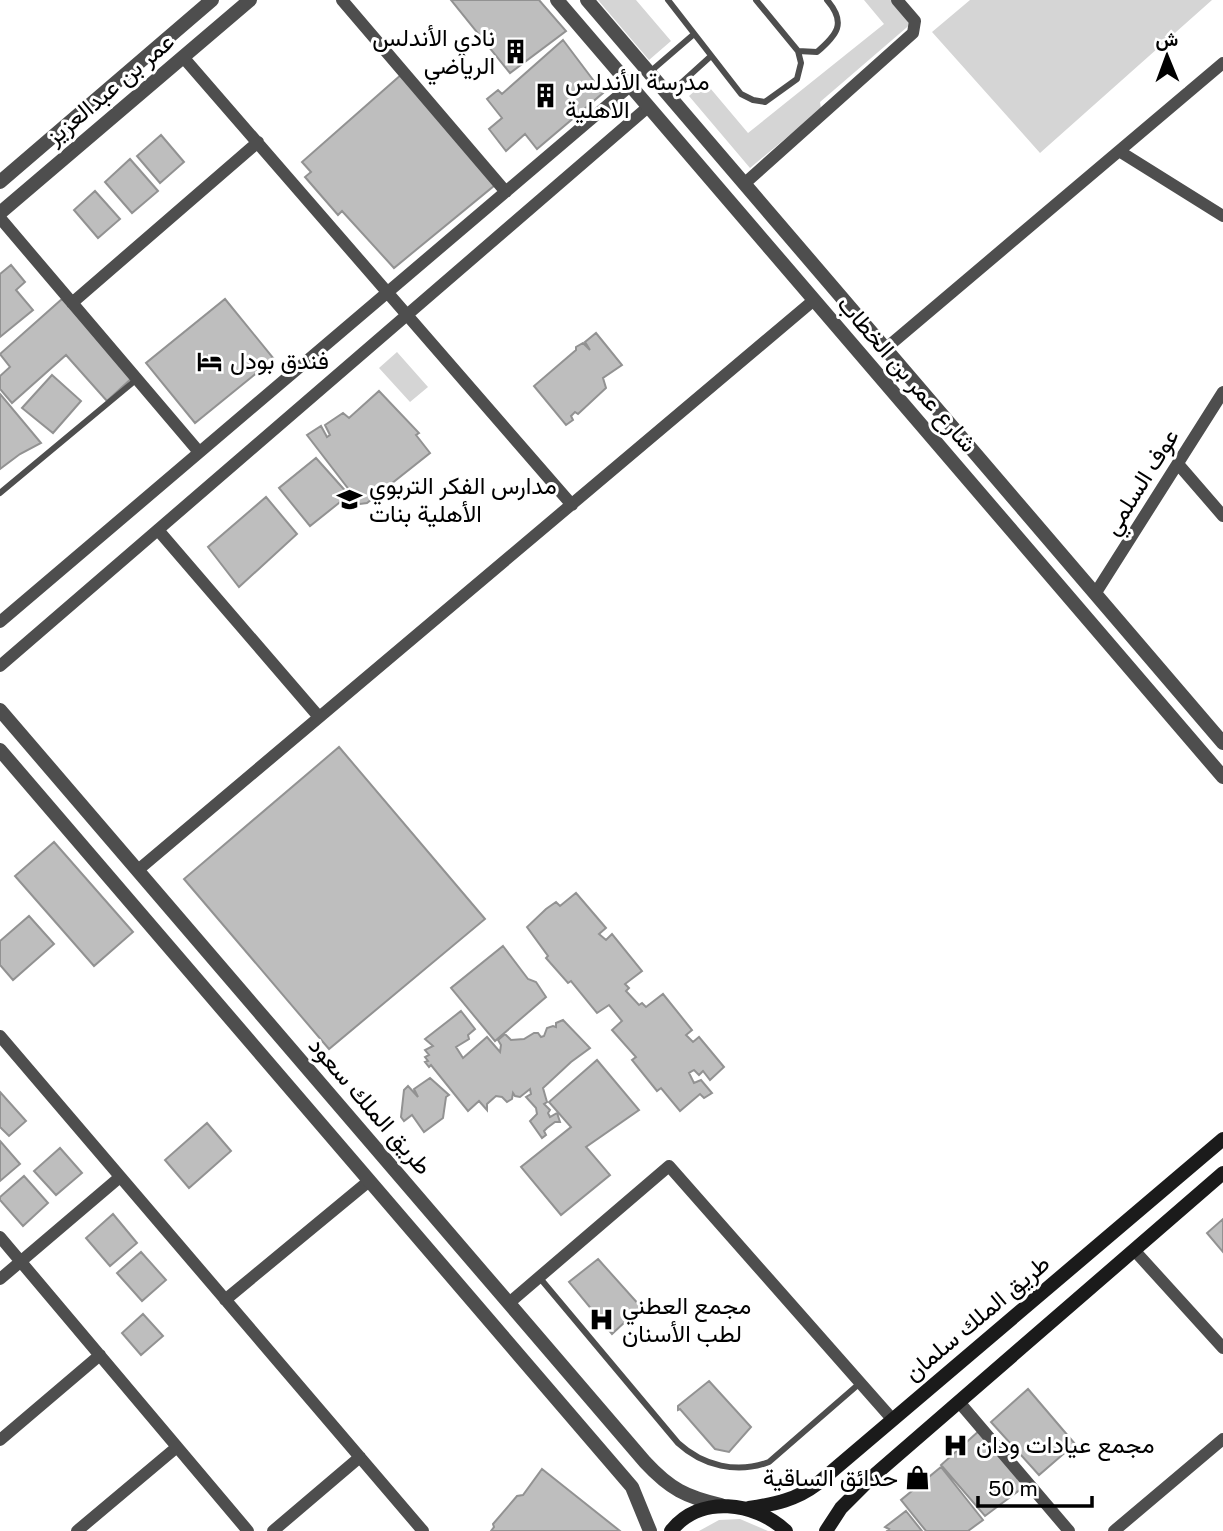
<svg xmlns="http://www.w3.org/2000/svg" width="1223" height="1531" font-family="'Public Sans',Vazirmatn,sans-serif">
  <rect width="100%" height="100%" fill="#fff"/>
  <path fill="#d5d5d5" d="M598,0h38l35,41 -22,19z
    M864,0h31l18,22 -93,80 1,7 -71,59 -61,-72 16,-14 43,51 136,-109z
    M970,0h242l-172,153 -108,-121z
    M397,352l31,35 -18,15 -31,-34z
    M740,1519l28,12h-69l20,-11z"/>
  <path fill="#bebebe" stroke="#929292" stroke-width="2" d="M451,0h88l27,31 -56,42z
    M563,40l40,53 -66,56 -12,-15 -19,17 -17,-22 13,-11 -15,-19 11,-9 4,4z
    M402,74l93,111 -101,83 -52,-57 -4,4 -33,-38 6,-5 -9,-10z
    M161,135l23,27 -24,21 -23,-27z
    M130,159l28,32 -26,22 -27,-31z
    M95,191l25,28 -22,19 -24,-28z
    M11,265l14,17 -9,8 17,20 -33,27v-63z
    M62,299l71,78 -26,24 -41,-46 -54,48 -12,-14v-13l10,-9 -10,-13z
    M225,299l49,60 -79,64 -49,-60z
    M596,333l26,32 -19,13 3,10 -28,26 -3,-2 -4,4 2,4 -7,5 -32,-39 42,-36v-3l7,-4 7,7 -5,-8z
    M52,375l29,26 -28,32 -31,-25z
    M379,391l40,42 -3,2 14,18 -63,50 -7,1 -53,-69 14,-9 6,11 3,-2 -5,-10 18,-12 6,5z
    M0,394l41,49 -21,11 -20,15z
    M316,458l33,37 -39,31 -31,-38z
    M266,497l31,37 -58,53 -31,-40z
    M339,747l146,172 -156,130 -145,-170z
    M54,842l79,90 -39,34 -79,-90z
    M576,893l30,35 -7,6 7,6 6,-6 30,37 -17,13 4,4 -3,3 13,14 3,-2 4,4 17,-13 29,36 -6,5 7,7 6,-5 25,30 -14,13 -7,-9 -4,4 -5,-5 -5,3 5,10 7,-3 11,13 -8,5 -4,-4 -20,17 -19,-23 -4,3 -25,-31 4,-3 -24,-27 10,-9 -13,-16 -12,8 -26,-32 -3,2 -22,-25 2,-2 -21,-29 19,-18 10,-7 4,4z
    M29,916l25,28 -41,36 -13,-15v-24z
    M503,946l25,33 8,3 10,15 -51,44 -44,-53z
    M461,1011l14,18 -7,6 1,4 -13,8 7,11 24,-21 13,15 1,-7 -3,-5 7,-6 6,6 13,-1 10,-6h4l3,4 3,-1 3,-8 6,-2 3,1v-4l7,-3 27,28 -19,14 -28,26 4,14 -3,2 6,6 -2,3 2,4 7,-4 3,9h-5l-8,6 -3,3 2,4 -4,3 -12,-17 7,-7 -1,-6 -10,-11 5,-3 -1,-5 -10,8 -5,-1 -2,-3 -1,6 -5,3 -5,-5 -6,-1 -9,8v6l-8,-9 -11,10 -37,-46 -2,2 -4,-5 3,-1 -3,-4 4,-2 -4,-5 8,-4 -8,-7z
    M597,1060l42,50 -53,37 24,28 -49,40 -40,-48 50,-40 -22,-25z
    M430,1078l19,17 -3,2 -3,21 -19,14 -12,-17 -8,6 -3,-4 3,-27 4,-4 10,11 -4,-8z
    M0,1092l26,29 -17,15 -9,-9z
    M207,1123l24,28 -42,37 -24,-28z
    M0,1141l20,23 -20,17z
    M60,1148l22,25 -26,22 -22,-24z
    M24,1176l24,27 -25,23 -23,-26v-3z
    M113,1214l24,29 -27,23 -24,-28z
    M1223,1219v33l-16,-19z
    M141,1252l25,28 -24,21 -25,-28z
    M598,1259l43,48 -29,27 -43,-52z
    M143,1314l20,22 -22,19 -19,-22z
    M709,1381l42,46 -22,25 -14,-3 -35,-40 -2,1v-4z
    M1028,1389l47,55 -36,31 -48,-53z
    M980,1430l45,56 -40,30 -44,-51z
    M941,1467l42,53 -15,11h-42l-25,-31z
    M542,1469l78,62h-129l3,-4 -1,-3 24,-28 6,-1z
    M906,1511l16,20h-35l2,-2 -4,-2z"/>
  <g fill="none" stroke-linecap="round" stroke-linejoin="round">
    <path stroke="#4e4e4e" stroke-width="6" d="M668,0l73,94 12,6 12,2 32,-23 4,-16 -3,-12 -42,-51
      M798,51l19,1c20,-17 30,-29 10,-52
      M651,71l43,-37
      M669,94l42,-38
      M0,493l137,-114
      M539,1277l139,166c25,23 59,31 91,19l91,-79"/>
    <path stroke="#4e4e4e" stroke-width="12" d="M342,0l164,192
      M183,57l389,448
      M1119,151l104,65
      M744,184l169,-151 2,-12 -18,-21
      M0,218l199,234
      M72,303l186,-161
      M885,349l338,-286
      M1178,464l45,52
      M158,530l161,187
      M1095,594l128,-202
      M0,622l630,-536
      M0,666l648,-559
      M138,870l676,-570
      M0,1036l423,495
      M0,1237l248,294
      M1134,1250l89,98
      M0,1279l120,-102
      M225,1300l144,-119
      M509,1303l160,-137 224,254
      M959,1402l110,129
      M0,1440l100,-85
      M77,1531l100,-84
      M273,1531l87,-74
      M1114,1531l109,-92"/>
    <path stroke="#4e4e4e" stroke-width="14" d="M557,0l666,777
      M587,0l636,743
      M0,182l212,-182
      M0,213l250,-213
      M0,710l645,752c25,27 41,35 76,43
      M0,750l632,737 18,44"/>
    <path stroke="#1b1b1b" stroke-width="14" d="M749,1508c26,-4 47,-8 68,-24l406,-345
      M671,1531c29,-37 84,-29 115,0
      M826,1531l15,-23 30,-30 352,-305"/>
  </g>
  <defs>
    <symbol id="building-bare" viewBox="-9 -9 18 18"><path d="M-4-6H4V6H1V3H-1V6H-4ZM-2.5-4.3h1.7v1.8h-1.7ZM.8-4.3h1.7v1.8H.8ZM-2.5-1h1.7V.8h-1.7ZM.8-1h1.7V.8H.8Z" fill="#000" stroke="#fff" stroke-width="2.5" paint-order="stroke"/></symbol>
    <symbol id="hotel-bare" viewBox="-9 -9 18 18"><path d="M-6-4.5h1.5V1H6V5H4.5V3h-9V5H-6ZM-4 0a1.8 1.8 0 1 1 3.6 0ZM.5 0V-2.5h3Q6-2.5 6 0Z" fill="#000" stroke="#fff" stroke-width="2.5" paint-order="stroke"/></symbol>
    <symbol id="school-bare" viewBox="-9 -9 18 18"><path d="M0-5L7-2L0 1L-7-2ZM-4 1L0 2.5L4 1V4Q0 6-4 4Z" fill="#000" stroke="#fff" stroke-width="2.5" paint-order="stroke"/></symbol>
    <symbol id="hospital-bare" viewBox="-9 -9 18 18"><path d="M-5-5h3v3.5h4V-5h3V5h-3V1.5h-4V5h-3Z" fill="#000" stroke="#fff" stroke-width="2.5" paint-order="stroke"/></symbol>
    <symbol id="shop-bare" viewBox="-9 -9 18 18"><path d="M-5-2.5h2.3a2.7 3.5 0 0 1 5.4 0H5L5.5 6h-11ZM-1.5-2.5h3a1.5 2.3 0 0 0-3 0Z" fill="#000" stroke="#fff" stroke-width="2.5" paint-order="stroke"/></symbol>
  </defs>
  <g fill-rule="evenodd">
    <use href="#building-bare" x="498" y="34" width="35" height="35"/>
    <use href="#building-bare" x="528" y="78" width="35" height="35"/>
    <use href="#hotel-bare" x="192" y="344" width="35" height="35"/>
    <use href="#school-bare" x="332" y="482" width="35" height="35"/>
    <use href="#hospital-bare" x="584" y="1302" width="35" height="35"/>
    <use href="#hospital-bare" x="938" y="1428" width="35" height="35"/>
    <use href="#shop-bare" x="900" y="1460" width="35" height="35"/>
  </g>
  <g text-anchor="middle" stroke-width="6" stroke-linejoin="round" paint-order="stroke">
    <g font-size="24" fill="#000" stroke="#fff" text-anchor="start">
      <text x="495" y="46" text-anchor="end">نادي الأندلس<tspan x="495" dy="28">الرياضي</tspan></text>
      <text x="565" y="90">مدرسة الأندلس<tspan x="565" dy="28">الاهلية</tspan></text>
      <text x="230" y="369">فندق بودل</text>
      <text x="369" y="494">مدارس الفكر التربوي<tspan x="369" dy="28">الأهلية بنات</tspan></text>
      <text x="622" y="1314">مجمع العطني<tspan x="622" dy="28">لطب الأسنان</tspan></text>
      <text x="976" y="1453">مجمع عيادات ودان</text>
      <text x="898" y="1486" text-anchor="end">حدائق الساقية</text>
    </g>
    <g font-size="24" fill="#000" stroke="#fff">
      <text transform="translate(110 89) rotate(-40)" y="8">عمر بن عبدالعزيز</text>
      <text transform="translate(907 374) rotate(49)" y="8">شارع عمر بن الخطاب</text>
      <text transform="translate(1141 482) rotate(-58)" y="8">عوف السلمي</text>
      <text transform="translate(370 1106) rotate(49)" y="8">طريق الملك سعود</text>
      <text transform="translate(977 1318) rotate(-40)" y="8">طريق الملك سلمان</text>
    </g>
  </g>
  <g transform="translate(1167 56) rotate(359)" stroke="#ffffff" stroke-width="5" paint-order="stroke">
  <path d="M0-5L12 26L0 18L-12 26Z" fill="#000000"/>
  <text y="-10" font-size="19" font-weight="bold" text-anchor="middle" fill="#000000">ش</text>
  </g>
  <path d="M978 1496v10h114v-10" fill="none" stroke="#000000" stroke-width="3.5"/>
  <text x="988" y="1496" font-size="21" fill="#000000" stroke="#ffffff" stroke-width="5" paint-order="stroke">50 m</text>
</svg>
